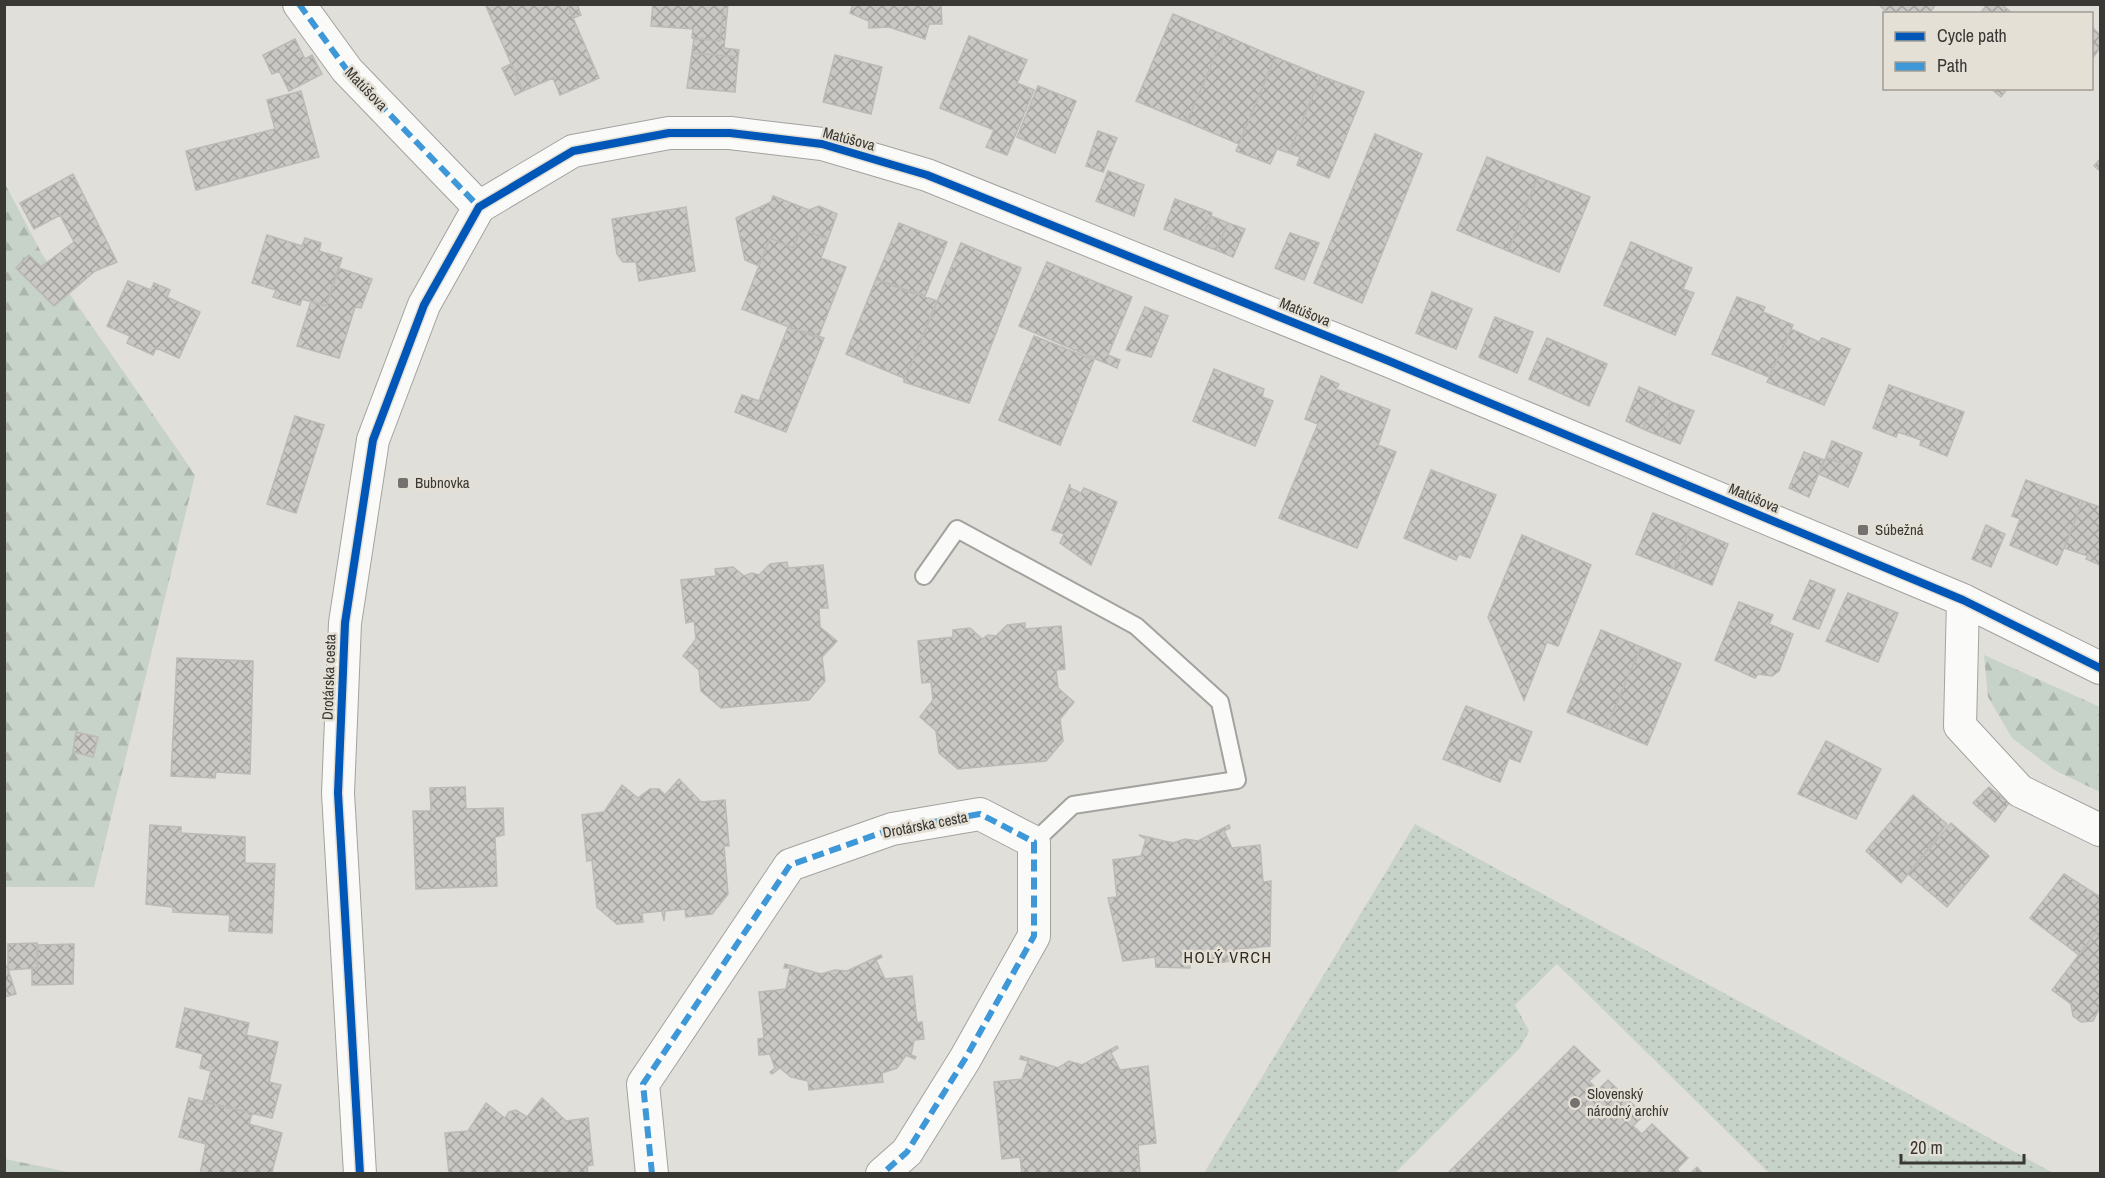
<svg xmlns="http://www.w3.org/2000/svg" width="2105" height="1178" font-family="'Archivo Narrow',sans-serif">
  <defs>
    <pattern id="grass-dots" width="8" height="8" patternUnits="userSpaceOnUse" patternTransform="scale(1.5)"><rect width="8" height="8" fill="#c7d2c8"/><path d="M2 2h.1M6 6h.1" fill="none" stroke="#acb5ac" stroke-width="1.8" stroke-linecap="round"/></pattern>
    <pattern id="forest-firs" width="22" height="20" patternUnits="userSpaceOnUse" patternTransform="scale(1.5)"><rect width="22" height="20" fill="#c7d2c8"/><path d="M5 1l3.5 6h-7zM16 11l3.5 6h-7z" fill="#acb5ac"/></pattern>
    <pattern id="building-cross-hatch" width="8" height="8" patternUnits="userSpaceOnUse" patternTransform="scale(1.5)"><rect width="8" height="8" fill="#c9c8c4"/><path d="M0 0l8 8M0 8l8-8" fill="none" stroke="#a4a3a0"/></pattern>
  </defs>
  <rect width="100%" height="100%" fill="#e0dfda"/>
  <path fill="url(#grass-dots)" d="M1415,824l638,349h-284l-212,-209 -42,41 14,26 -9,17 -125,125h-191z"/>
  <path fill="url(#forest-firs)" d="M4,182l38,72 153,221 -101,412h-89z
    M1984,655l116,52v85l-44,-21 -44,-33 -24,-41z
    M5,1159l68,14h-68z"/>
  <path fill="url(#building-cross-hatch)" stroke="#bbbab6" stroke-width="1.5" d="M485,4h82l32,74 -39,17 -7,-17 -30,13z
    M567,4h10l4,11 -8,3z
    M653,4h71l-4,37 -28,-3 1,-9 -42,-3z
    M724,4h4l-4,44 15,2 -1,7 -46,-4 2,-15 26,3z
    M853,4h88l1,20h-13l-4,15 -36,-12 -20,1v-7l-19,-8z
    M1878,4h58l-7,10h-40z
    M1987,4h14l12,10h-33z
    M1173,14l51,21 -37,87 -51,-21z
    M2092,27l8,8v13l-8,11z
    M1224,35l51,22 -36,87 -52,-22z
    M969,36l58,24 -10,23 17,7 -27,65 -21,-8 8,-17 -54,-22z
    M295,39l10,20 7,-4 10,19 -33,17 -10,-20 -7,3 -9,-19z
    M692,53l46,4 -3,35 -48,-4z
    M835,55l47,12 -11,47 -48,-12z
    M1275,57l46,19 -32,77 -12,-4 -7,15 -34,-13z
    M511,64l12,27 -8,4 -13,-27z
    M1321,76l43,16 -35,86 -32,-13 3,-8 -11,-4z
    M1038,86l38,15 -21,52 -38,-16z
    M1990,88h18l-7,9z
    M301,91l18,66 -123,33 -10,-39 89,-22 -8,-29z
    M1098,131l19,7 -14,34 -17,-6z
    M1375,134l47,20 -60,149 -48,-20z
    M1487,157l51,20 -30,74 -51,-21z
    M2100,159v12l-6,-5z
    M1108,171l36,14 -10,31 -38,-15z
    M73,174l44,88 -22,9 -41,35 -38,-38 13,-13 12,12 33,-25 -14,-27 -26,14 -14,-26z
    M1538,177l52,20 -31,75 -51,-21z
    M773,196l36,14 10,-4 18,8 -9,25 -27,-10 -8,19 -23,-10 -11,28 -14,-6 -9,-42 35,-16z
    M1175,199l37,14 -12,31 -36,-15z
    M686,207l9,64 -56,10 -3,-19h-13l-6,-8 -5,-35z
    M1211,216l17,7 -12,27 -16,-6z
    M899,223l48,19 -22,54 -10,-5 -1,3 -38,-15z
    M1228,223l17,6 -12,28 -17,-7z
    M801,229l27,10 -7,19 25,9 -28,71 -76,-29 28,-71 23,10z
    M1290,233l29,10 -15,37 -29,-12z
    M267,235l35,11 3,-8 16,5 -2,8 23,7 -16,48 -24,-7 -2,6 -27,-8 3,-7 -24,-7z
    M1631,242l61,26 -9,21 11,4 -19,42 -71,-30z
    M961,243l60,25 -52,135 -65,-21z
    M1047,262l85,35 -24,58 12,5 -3,8 -98,-42z
    M339,268l33,11 -11,29 -6,-1 -16,51 -42,-12 14,-45 15,5z
    M876,279l61,22 -33,81v-4l-58,-24z
    M128,281l23,9 3,-7 16,7 -3,7 33,15 -21,46 -23,-10 -3,7 -26,-12 3,-7 -23,-10z
    M1432,292l40,17 -16,40 -40,-16z
    M1737,297l28,10 -2,5 30,13 -24,52 -57,-23z
    M1145,307l23,9 -17,41 -25,-7z
    M1495,317l38,15 -16,41 -38,-16z
    M788,327l36,11 -38,94 -51,-20 7,-17 17,6z
    M1791,329l28,13 3,-4 28,11 -26,56 -57,-23z
    M1034,336l60,24 -34,85 -61,-25z
    M1547,338l60,26 -18,42 -60,-27z
    M1214,369l50,20 -2,8 11,4 -18,45 -62,-25z
    M1321,376l18,8 -3,5 54,21 -12,35 18,7 -39,96 -78,-30 39,-94 -13,-5z
    M1889,385l75,27 -17,44 -27,-11 1,-5 -23,-8 -2,5 -23,-9z
    M1639,387l18,8 -14,34 -17,-8z
    M1657,395l17,8 -14,33 -17,-7z
    M1674,403l20,8 -14,33 -20,-8z
    M295,416l29,9 -28,88 -29,-9z
    M1832,441l30,12 -6,16 -30,-12z
    M1804,452l20,8 -15,37 -20,-9z
    M1826,457l30,12 -8,18 -29,-13z
    M1431,470l65,25 -26,63 -11,-4 -3,6 -52,-22z
    M2026,480l57,21 -26,64 -47,-20 10,-26 -8,-3z
    M1070,484v4l11,5 3,-5 33,14 -26,63 -31,-22 4,-9 -12,-4z
    M2083,501l17,6v58l-14,-6 2,-3 -24,-8z
    M1653,513l37,15 -16,41 -38,-15z
    M1986,525l19,9 -14,33 -19,-8z
    M1690,528l38,16 -16,41 -38,-16z
    M1522,535l69,30 -33,81 -11,-4 -23,58 -36,-83z
    M787,562l1,6 35,-3 5,43h-9l1,19 17,14 -15,16 3,24 -16,19 -88,8 -20,-17 -2,-21 -16,-14 13,-17 -2,-18 -8,2 -5,-43 35,-4 -1,-7 18,-2 11,9 8,-3 7,2 11,-11z
    M1810,580l25,10 -16,39 -26,-10z
    M1848,593l50,20 -20,49 -52,-21z
    M1739,602l34,13 -4,9 24,10 -14,37 -7,5 -14,-2 -3,4 -40,-18z
    M1025,623v6l36,-3 4,43 -9,1 2,18 16,14 -14,17 3,22 -17,20 -88,8 -19,-16 -3,-22 -16,-14 13,-17 -2,-18 -9,1 -4,-42 35,-4v-7l17,-2 12,11 6,-4 8,1 11,-11z
    M1601,630l40,17 -35,81 -39,-16z
    M1641,647l40,17 -34,81 -41,-17z
    M177,658l76,3 -3,113 -34,-2 -1,6 -44,-2z
    M1466,706l66,26 -12,30 -11,-4 -9,24 -57,-23z
    M76,732l22,5 -5,20 -20,-5z
    M1826,741l55,28 -25,50 -58,-25z
    M679,779l22,23 24,-2 4,46h-5l4,48 -16,20 -26,3 -1,-8 -20,2 -1,10 -2,-10 -20,2 1,9 -26,2 -20,-17 -5,-47 -5,1 -5,-46 22,-3 18,-27 16,13 12,-9h9l6,6z
    M465,787l1,22 37,-1 1,27 -9,2 2,49 -81,3 -3,-78h18l-1,-23z
    M1989,787l20,16 -14,19 -22,-19z
    M1913,795l34,29 -46,59 -35,-32z
    M1951,823l38,33 -42,51 -39,-33z
    M150,825l31,2v6l64,4v26l30,1 -3,69 -43,-2 1,-16 -57,-3v-5l-27,-3z
    M1229,825l1,3 -6,3 8,17 28,-3 3,37 8,-1 -1,65 -32,3 1,10 -29,6 -2,-9 -19,2 1,10 -34,-1 -1,-10 -32,4 -15,-63 9,-1 -4,-37 28,-4 5,-17 -7,-4 34,8 12,-4 13,2z
    M2064,874l36,23v30l-21,28 -49,-37z
    M2097,931l3,3v73l-7,14 -12,1 -8,-6 -2,-12 -19,-14z
    M37,943v25l-29,2v-26z
    M74,944l-1,40 -41,1v-17h5l1,-23z
    M881,955l1,2 -6,3 9,19 27,-3 5,47 5,-1 2,17 -10,1 -3,15 5,2 -1,2 -9,-4 -9,13 -15,5 1,9 -74,8 -1,-9 -17,-4 -11,-9 -8,6 -2,-2 5,-4 -5,-14 -11,1 -1,-16 6,-1 -5,-46 27,-3 4,-21h-6l1,-4 36,10 14,-4 12,1z
    M7,966l9,28 -12,3v-30z
    M185,1008l64,15 -3,12 32,7 -9,40 12,3 -9,33 -69,-16 8,-31 -11,-3 3,-14 -27,-7z
    M1117,1046l1,2 -7,5 9,17 28,-4 8,77 -18,2 2,29h-118l-2,-17 -18,2 -8,-77 28,-3 6,-18 -8,-2 1,-3 37,12 11,-7 13,4z
    M1574,1046l26,25 -11,10 9,9 10,-10 36,35 -11,11 9,8 10,-10 36,34 -11,11 4,5h-234z
    M189,1098l63,15 -3,11 33,9 -10,39 6,2h-78l6,-30 -27,-7z
    M542,1098l24,23 22,-3 5,47 -6,1 1,8h-139l-4,-41 23,-2 18,-28 19,15 4,-6 7,-2 11,7z
    M1697,1167l6,7h-13z"/>
  <g fill="none" stroke-linecap="round" stroke-linejoin="round">
    <defs>
      <path id="service" d="M924,576l33,-47 179,97 84,76 17,78 -164,25 -39,37"/>
      <path id="minor" d="M299,4l48,66 132,137
        M1963,600l-3,126 60,65 80,39
        M360,1174l-22,-381 7,-170 28,-183 51,-135 55,-98 94,-56 96,-18h61l92,11 105,31 462,186 574,239 137,68
        M652,1174l-9,-90 147,-219 102,-36 88,-15 54,28v94l-69,123 -58,93 -25,22"/>
    </defs>
    <use href="#service" stroke="#a4a29f" stroke-width="20"/>
    <use href="#minor" stroke="#a4a29f" stroke-width="34"/>
    <use href="#service" stroke="#fafaf9" stroke-width="16"/>
    <use href="#minor" stroke="#fafaf9" stroke-width="32"/>
    <path stroke="#3e98d8" stroke-width="6" stroke-dasharray="12 6" stroke-linecap="butt" d="M299,4l48,66 132,137
      M652,1174l-9,-90 147,-219 102,-36 88,-15 54,28v94l-69,123 -58,93 -25,22"/>
    <defs>
      <path id="cycleway" d="M360,1174l-22,-381 7,-170 28,-183 51,-135 55,-98 94,-56 96,-18h61l92,11 105,31 462,186 574,239 137,68"/>
    </defs>
    <use href="#cycleway" stroke="#e4e0d6" stroke-width="11"/>
    <use href="#cycleway" stroke="#0057b8" stroke-width="8"/>
  </g>
  <g fill="#74726e" stroke="#e4e0d6" stroke-width="2">
    <rect x="397" y="477" width="12" height="12" rx="3"/>
    <rect x="1857" y="524" width="12" height="12" rx="3"/>
    <circle cx="1575" cy="1103" r="6"/>
  </g>
  <g text-anchor="middle" stroke-width="5" stroke-linejoin="round" paint-order="stroke">
    <g font-size="15" fill="#3a3834" stroke="#e4e0d6">
      <text transform="translate(366 89) rotate(46)" y="5">Matúšova</text>
      <text transform="translate(849 139) rotate(15)" y="5">Matúšova</text>
      <text transform="translate(1305 312) rotate(22)" y="5">Matúšova</text>
      <text transform="translate(1754 498) rotate(23)" y="5">Matúšova</text>
      <text transform="translate(329 677) rotate(-88)" y="5">Drotárska cesta</text>
      <text transform="translate(925 825) rotate(-11)" y="5">Drotárska cesta</text>
    </g>
    <g font-size="15" fill="#3a3834" stroke="#e4e0d6" text-anchor="start">
      <text x="415" y="488">Bubnovka</text>
      <text x="1875" y="535">Súbežná</text>
      <text x="1587" y="1099">Slovenský<tspan x="1587" dy="17">národný archív</tspan></text>
    </g>
    <g font-size="16" letter-spacing="1.5" fill="#2e2b24" stroke="#e4e0d6">
      <text x="1228" y="963">HOLÝ VRCH</text>
    </g>
  </g>
  <rect width="2105" height="1178" fill="none" stroke="#3a3834" stroke-width="12"/>
  <rect x="1883" y="12" width="210" height="78" fill="#e4e0d6" stroke="#a09d95" stroke-width="1.5"/>
  <rect x="1895" y="32" width="30" height="9" fill="#0057b8" stroke="#a09d95" stroke-width="1.5"/>
  <text x="1937" y="42" font-size="18" fill="#3a3834">Cycle path</text>
  <rect x="1895" y="62" width="30" height="9" fill="#3e98d8" stroke="#a09d95" stroke-width="1.5"/>
  <text x="1937" y="72" font-size="18" fill="#3a3834">Path</text>
  <path d="M1901 1154v9h123v-9" fill="none" stroke="#3a3834" stroke-width="3"/>
  <text x="1910" y="1154" font-size="18" fill="#3a3834" stroke="#e4e0d6" stroke-width="4.5" paint-order="stroke">20 m</text>
</svg>
